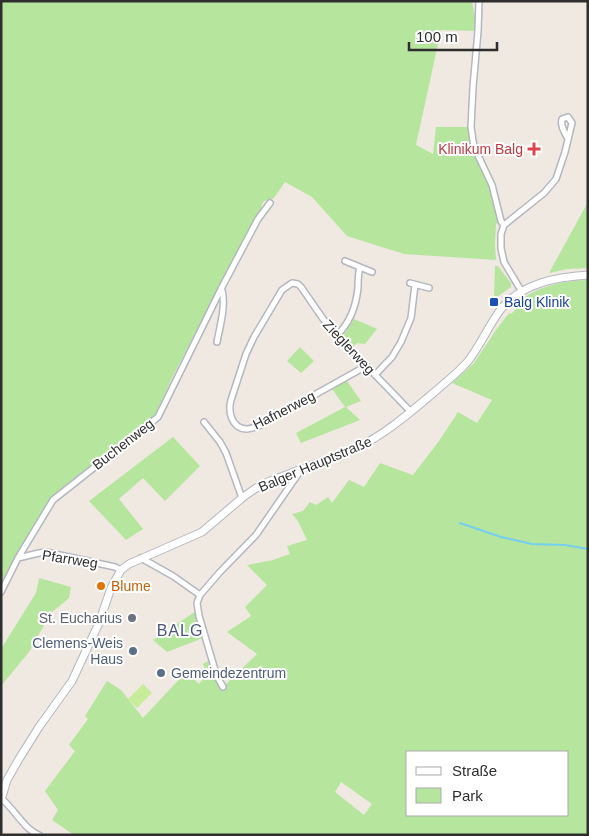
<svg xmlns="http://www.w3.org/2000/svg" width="589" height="836" font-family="Arial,sans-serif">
  <rect width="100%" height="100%" fill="#efe9e1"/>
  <path fill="#b6e59e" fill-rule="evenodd" d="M1,1h471l6,30 -37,-1 -25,115 17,9 3,-27h35l3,20 18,38 9,36 -5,3 -1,21 1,15 -92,-6 -57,-18 -35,-39 -27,-15 -11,16 -10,3 -2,3 -1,7 -6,8 -22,40 -62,121 -16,36 -103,80 -36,61 -15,32z
    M588,202v66l-20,1 -19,4z
    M495,266h3l13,17v4l-17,12z
    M588,280v555h-514l-22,-15 6,-10 -13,-19 30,-40 -6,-6 19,-26 -3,-3 22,-35 14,9 22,28 43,-46 13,12 8,-10 -4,-10 9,-5 12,27 33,-32 -30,-22 24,-16 -6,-9 22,-22 -20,-20 26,-5 17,-6 -3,-8 20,-6 -9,-19 -6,-7 11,-3 7,-9 6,3 12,-8 4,6 17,-23 15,7 16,-24 33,12 26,-34 19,-29 19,11 15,-23 -40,-17 22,-20 22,-33 13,-17 2,1 9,-9 -3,-2c19,-17 46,-22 71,-23zM408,752h160v63h-160zM341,782l31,22 -8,11 -29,-23z
    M354,319l23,10 -12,15 -8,-1 -4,4 -10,-11z
    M300,347l14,14 -13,12 -14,-12z
    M347,381l14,20 -15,6 14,13 -59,23 -5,-10 49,-26 -13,-18z
    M173,437l27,29 -35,35 -22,-23 -24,21 24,30 -17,11 -37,-39z
    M39,578l32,9 -2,11 -18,15 -22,39 -28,34v-37l35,-56z
    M196,611l7,27 -36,14 -14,-12z"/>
  <path fill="#c9ec9a" d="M143,684l9,9 -15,15 -9,-9z"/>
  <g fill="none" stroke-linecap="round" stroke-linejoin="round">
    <path stroke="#75cff0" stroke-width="2" d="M460,523l41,14 31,7 33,1 23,4"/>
    <defs>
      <path id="street" d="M479,1l-1,30 -5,56 -2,40 3,20 18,38 9,36 3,4
        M345,261l27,11
        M410,283l19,5
        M522,292l-18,-30 -3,-14v-14l3,-9 40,-32 12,-14 9,-27 7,-29 -4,-6 -6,2c-2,7 3,14 6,20
        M337,335c13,-12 19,-29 21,-47 0,-7 0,-14 2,-21
        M217,342c3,-16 9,-36 5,-52
        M365,365l-6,5 -100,56c-4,1 -9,3 -13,3 -15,-1 -18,-18 -15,-29l15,-46 8,-17 28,-47 10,-7 6,1 3,3 27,39 83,86
        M375,375l17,-18 9,-15 10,-24 4,-33
        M204,422l16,20 6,11 16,45
        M18,558l21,-5 7,-1 69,15 6,3
        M141,558l32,18 27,19
        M1,592l17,-34 35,-58 105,-83 63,-128 37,-70 12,-16
        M223,687l-5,-9 -3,-8 -16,-54 -2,-13 3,-8 20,-23 36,-37 45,-65
        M2,799c12,10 23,31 37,36"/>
      <path id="secondary" d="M1,800l6,-20 12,-21 20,-32 33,-46 27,-58 12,-35 10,-18 8,-6 73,-32 40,-34 14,-10 14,-7 85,-32c31,-15 57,-38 83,-60 10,-9 22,-18 31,-29 12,-16 20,-35 32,-51 21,-26 56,-32 87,-34"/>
    </defs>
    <use href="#street" stroke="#b4b7c1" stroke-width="8"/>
    <use href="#secondary" stroke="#b4b7c1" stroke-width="9"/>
    <use href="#street" stroke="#fff" stroke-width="5"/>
    <use href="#secondary" stroke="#fff" stroke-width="7"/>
  </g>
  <path fill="#e0444e" stroke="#fff" stroke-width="2" d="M531.5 141.5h5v5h5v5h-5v5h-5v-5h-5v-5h5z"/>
  <rect fill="#1a4fb4" stroke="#fff" stroke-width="2" x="489" y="297" width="10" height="10" rx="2.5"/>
  <circle fill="#e8710a" stroke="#fff" stroke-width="2" cx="101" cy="586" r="5"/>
  <circle fill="#6b7280" stroke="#fff" stroke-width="2" cx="132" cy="618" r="5"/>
  <g fill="#5c6f8a" stroke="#fff" stroke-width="2">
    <circle cx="133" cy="651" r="5"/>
    <circle cx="161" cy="673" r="5"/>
  </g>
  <g text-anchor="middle" stroke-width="4" stroke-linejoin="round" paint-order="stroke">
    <g font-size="14" fill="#be3a42" stroke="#fff" text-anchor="end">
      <text x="523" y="154">Klinikum Balg</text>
    </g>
    <g font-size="14" fill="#164399" stroke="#fff" text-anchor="start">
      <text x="504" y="307">Balg Klinik</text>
    </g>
    <g font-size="14" fill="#2e2e2e" stroke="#fff">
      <text transform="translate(349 347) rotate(47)" y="5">Zieglerweg</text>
      <text transform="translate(284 410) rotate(-27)" y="5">Hafnerweg</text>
      <text transform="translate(123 444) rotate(-38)" y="5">Buchenweg</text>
      <text transform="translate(315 464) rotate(-23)" y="5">Balger Hauptstraße</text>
      <text transform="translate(70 559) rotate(9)" y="5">Pfarrweg</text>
    </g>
    <g font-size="14" fill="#c56008" stroke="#fff" text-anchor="start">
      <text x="111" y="591">Blume</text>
    </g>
    <g font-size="14" fill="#5b616d" stroke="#fff" text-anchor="end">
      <text x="122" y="623">St. Eucharius</text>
    </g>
    <g font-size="14" fill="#4e5e75" stroke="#fff" text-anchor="end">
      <text x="123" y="648">Clemens-Weis<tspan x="123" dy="16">Haus</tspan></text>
      <text x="171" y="678" text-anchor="start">Gemeindezentrum</text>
    </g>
    <g font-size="16" letter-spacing="1" fill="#4d5680" stroke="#fff">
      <text x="180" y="636">BALG</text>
    </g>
  </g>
  <rect width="589" height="836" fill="none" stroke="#2e2e2e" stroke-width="5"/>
  <rect x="406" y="751" width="162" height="65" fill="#ffffff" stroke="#ababab"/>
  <rect x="416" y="767" width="25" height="8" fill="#ffffff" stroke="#ababab"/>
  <text x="452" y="776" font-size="15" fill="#2e2e2e">Straße</text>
  <rect x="416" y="788" width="25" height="15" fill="#b6e59e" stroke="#ababab"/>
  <text x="452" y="801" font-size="15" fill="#2e2e2e">Park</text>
  <path d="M409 42v8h88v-8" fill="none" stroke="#2e2e2e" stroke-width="2.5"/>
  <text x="416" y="42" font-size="15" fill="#2e2e2e" stroke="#ffffff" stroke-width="4" paint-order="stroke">100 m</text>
</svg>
